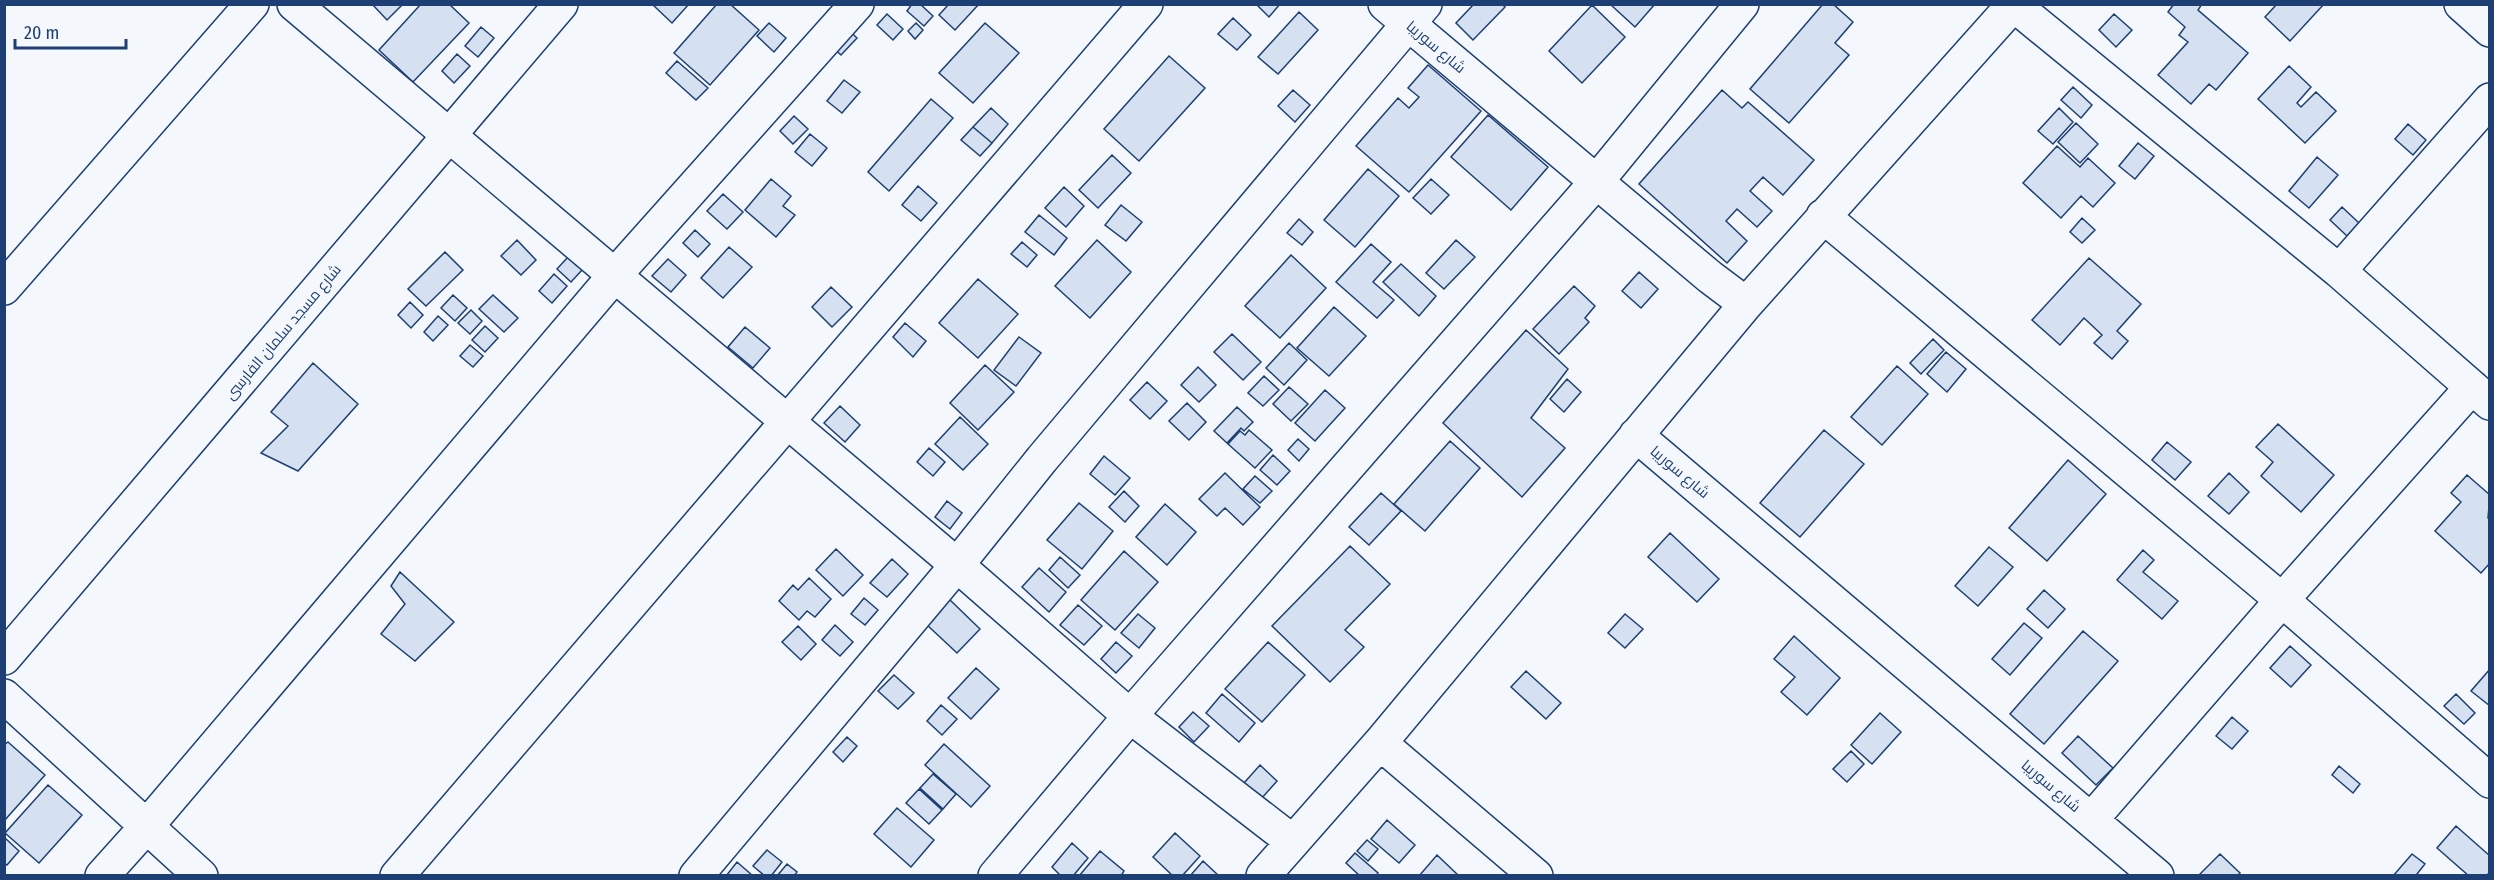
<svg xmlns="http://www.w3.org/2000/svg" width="2494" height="880" font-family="'Fira Sans Condensed',Cairo,sans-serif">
  <rect width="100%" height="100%" fill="#f4f7fb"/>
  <path fill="#d5e0f0" stroke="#1d3f73" stroke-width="1.5" d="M372,4h31l-16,16z
    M421,4h28l20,19 -56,59 -34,-32z
    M652,4h37l-17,19z
    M717,4h13l29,26 -49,55 -36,-32z
    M912,4h8l13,12 -9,10 -17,-15z
    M949,4h30l-24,26 -16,-15z
    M1256,4h24l-11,13z
    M1474,4h28l3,3 -32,33 -17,-17z
    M1610,4h45l-20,23z
    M1823,4h10l20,18 -18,21 14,12 -60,68 -39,-34z
    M2174,4h28l-4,6 50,43 -32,37 -7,-6 -18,20 -33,-29 30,-33 -9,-7 6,-8 -17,-15z
    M2277,4h47l-34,37 -25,-24z
    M1592,5l33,32 -43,46 -33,-32z
    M1299,12l19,18 -40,44 -20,-17z
    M887,14l16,15 -10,11 -16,-15z
    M2114,14l18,16 -16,17 -17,-17z
    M1233,18l18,17 -14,15 -19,-16z
    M769,23l17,15 -12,14 -17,-16z
    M916,23l7,7 -8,9 -7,-8z
    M985,23l34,30 -46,50 -34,-30z
    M481,27l13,11 -16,19 -13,-11z
    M845,27l12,11 -16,17 -12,-11z
    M457,54l13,12 -16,17 -12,-12z
    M1169,56l36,32 -66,73 -35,-32z
    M677,61l31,27 -12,12 -30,-27z
    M1428,65l53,46 -72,81 -53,-46 42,-48 11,10 10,-11 -11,-9z
    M2289,66l22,21 -14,16 4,4 15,-15 20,19 -31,32 -47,-44z
    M844,80l16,12 -18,21 -15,-12z
    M2073,87l19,18 -11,13 -20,-18z
    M1293,90l17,15 -15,17 -17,-16z
    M1722,90l20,18 6,-6 66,58 -31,35 -20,-18 -13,14 22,20 -15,16 -20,-18 -11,12 21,20 -20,22 -88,-79z
    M931,99l22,19 -64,73 -21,-19z
    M991,108l17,16 -16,19 -19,-16z
    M2059,108l14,14 -20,22 -15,-13z
    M1488,115l60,52 -37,43 -60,-53z
    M794,116l14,13 -15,15 -13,-13z
    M2076,123l22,21 -18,19 -22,-21z
    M2408,124l18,16 -13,15 -18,-16z
    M973,127l19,16 -12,13 -19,-16z
    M810,134l17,14 -15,18 -17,-14z
    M2138,143l16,13 -19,23 -16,-13z
    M2057,146l23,21 8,-9 27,25 -22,24 -12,-11 -20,22 -38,-35z
    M1112,155l19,18 -33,35 -19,-18z
    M2317,157l21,18 -29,33 -20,-17z
    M1368,169l31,27 -44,51 -31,-27z
    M771,179l20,17 -8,10 12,9 -19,22 -31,-27z
    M1431,179l18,16 -18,19 -18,-16z
    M918,186l19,17 -16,18 -19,-16z
    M1064,187l20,19 -18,21 -21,-19z
    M723,194l20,18 -16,17 -20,-18z
    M1121,205l21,17 -16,19 -21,-16z
    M2342,207l17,16 -12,13 -17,-16z
    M1039,215l28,23 -13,17 -29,-23z
    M2082,218l13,12 -13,13 -12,-11z
    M1299,219l14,13 -11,13 -15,-12z
    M695,230l15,14 -12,13 -15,-14z
    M517,240l19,20 -15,15 -20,-19z
    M1097,240l34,32 -41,46 -35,-32z
    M1456,240l19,17 -31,32 -18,-16z
    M1022,242l15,13 -10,12 -16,-13z
    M1371,244l20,18 -18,20 21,18 -17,18 -41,-36z
    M729,247l23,20 -29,31 -22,-20z
    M445,252l18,18 -37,36 -18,-17z
    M1291,255l35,33 -46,50 -35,-32z
    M568,257l14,13 -11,12 -14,-13z
    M2089,258l52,46 -24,27 11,10 -16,18 -18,-16 8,-8 -18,-17 -24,27 -28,-25z
    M668,259l18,16 -15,17 -19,-16z
    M1401,264l35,32 -17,20 -36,-34z
    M1639,272l19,17 -17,19 -19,-17z
    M554,274l13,12 -15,17 -13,-12z
    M978,279l40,35 -40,44 -39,-35z
    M1574,286l21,20 -10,12 4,4 -30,32 -26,-25z
    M831,287l21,20 -20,20 -20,-20z
    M453,295l14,13 -12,13 -14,-13z
    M493,295l25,23 -14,14 -25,-23z
    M410,302l13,13 -12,13 -13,-13z
    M1334,307l32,29 -37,40 -32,-28z
    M471,310l11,11 -12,13 -12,-11z
    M438,316l10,9 -15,16 -9,-9z
    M905,323l21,18 -13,16 -20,-20z
    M485,326l13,12 -13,14 -13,-12z
    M745,327l25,21 -17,20 -25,-21z
    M1526,330l42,39 -37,49 34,30 -43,49 -79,-74z
    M1232,334l29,28 -18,18 -29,-28z
    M1019,337l22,16 -25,33 -22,-16z
    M1933,339l11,11 -23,24 -11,-11z
    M1289,343l18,17 -23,25 -18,-17z
    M470,345l13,11 -10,11 -13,-11z
    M1946,352l20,17 -19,23 -20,-18z
    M313,363l45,41 -60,67 -37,-18 27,-27 -17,-14z
    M985,365l29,27 -36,38 -28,-27z
    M1897,366l31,28 -46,51 -31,-28z
    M1198,367l18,18 -17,17 -18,-17z
    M1264,376l15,14 -16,16 -15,-13z
    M1567,379l14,13 -17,20 -14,-13z
    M1147,382l20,19 -17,18 -20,-19z
    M1289,387l19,17 -17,17 -18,-17z
    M1325,390l20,18 -30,33 -20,-18z
    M1187,403l19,19 -17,18 -20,-19z
    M840,406l20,19 -15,17 -21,-19z
    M1237,407l16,15 -9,9 -3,-3 -14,15 -13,-12z
    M960,417l28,27 -25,26 -28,-26z
    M2278,424l56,51 -33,37 -40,-36 12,-14 -17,-15z
    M1249,430l23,20 -17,18 -27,-24 12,-13 5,4z
    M1824,430l40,34 -64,73 -40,-34z
    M1298,439l11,10 -10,12 -11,-11z
    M1450,441l30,27 -55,63 -31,-27z
    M2167,442l24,20 -16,18 -23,-20z
    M929,448l16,14 -12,14 -16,-14z
    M1273,455l17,16 -13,14 -17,-15z
    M1104,456l26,22 -15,17 -25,-21z
    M2068,460l38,34 -59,67 -38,-33z
    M1225,473l35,34 -17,18 -18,-17 -8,8 -18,-17z
    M2229,473l20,19 -20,22 -21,-18z
    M2467,475l23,20 -2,23 2,2v43l-9,10 -46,-42 26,-29 -10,-9z
    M1255,476l17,15 -12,12 -17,-14z
    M1124,491l15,15 -14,16 -16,-15z
    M1381,493l20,18 -32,34 -20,-18z
    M947,501l15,12 -12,16 -15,-12z
    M1079,503l34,28 -31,38 -35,-29z
    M1165,504l31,28 -29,33 -31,-28z
    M1670,533l49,46 -22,23 -49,-45z
    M1350,546l40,38 -45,46 19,17 -34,35 -58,-56z
    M1989,547l24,20 -35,39 -23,-20z
    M836,549l27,26 -20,21 -27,-26z
    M2143,550l11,10 -11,12 35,29 -16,18 -45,-39z
    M1124,551l34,31 -43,48 -34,-30z
    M1060,557l20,18 -12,13 -19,-18z
    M892,559l16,15 -21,23 -17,-14z
    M1039,568l27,24 -17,20 -27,-25z
    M400,572l54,50 -39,39 -34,-27 24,-30 -14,-18z
    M809,578l22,21 -16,18 -8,-6 -8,9 -20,-19 14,-16 5,5z
    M2044,590l21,19 -17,19 -21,-19z
    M864,598l14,12 -13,15 -14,-11z
    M949,599l31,30 -23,24 -31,-29z
    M1078,605l24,21 -18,19 -24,-20z
    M1138,614l17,14 -16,20 -18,-15z
    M1625,614l18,15 -18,19 -17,-15z
    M2024,623l18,15 -32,37 -18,-16z
    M835,625l18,17 -13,14 -18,-16z
    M798,626l18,18 -15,16 -19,-18z
    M2083,631l35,30 -74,83 -34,-30z
    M1794,636l46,42 -33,37 -26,-23 14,-15 -21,-18z
    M1116,642l16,14 -16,17 -15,-14z
    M1268,642l37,33 -43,47 -37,-33z
    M2290,646l21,19 -20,22 -21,-19z
    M976,668l23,21 -28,30 -23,-21z
    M2490,669v37l-19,-15z
    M1526,671l35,32 -15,16 -35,-32z
    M894,675l20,18 -16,16 -20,-18z
    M1222,694l33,29 -16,19 -33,-29z
    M2456,694l19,19 -11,11 -20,-18z
    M941,705l16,14 -15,16 -15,-14z
    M1193,712l16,14 -15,16 -15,-15z
    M1880,713l21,19 -29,32 -21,-19z
    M2232,717l16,14 -16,18 -16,-13z
    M2078,736l35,32 -17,17 -34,-32z
    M847,737l10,9 -14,16 -10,-10z
    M8,742l37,33 -41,46v-76z
    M944,744l46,42 -19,21 -46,-42z
    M1851,751l13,13 -17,18 -14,-13z
    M1260,765l17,16 -16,18 -17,-16z
    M2339,766l21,18 -7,9 -21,-18z
    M933,774l23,20 -13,15 -23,-21z
    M48,785l34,30 -43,48 -34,-30z
    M919,789l23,21 -13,14 -23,-21z
    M897,808l37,32 -23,27 -37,-33z
    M1387,820l28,25 -16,18 -28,-24z
    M2456,826l34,30v16l-4,4h-17l-32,-28z
    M1175,833l25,23 -18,20h-9l-20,-19z
    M5,838l14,13 -12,14 -3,-2z
    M1367,840l11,9 -10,12 -11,-10z
    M1072,843l16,15 -15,18h-12l-9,-9z
    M767,850l15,12 -11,14h-6l-12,-10z
    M1100,851l24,20 -3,5h-42z
    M1355,853l23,20 -2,3h-16l-14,-13z
    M2220,854l20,19 -3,3 -38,-1z
    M2412,854l13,10 -8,10 2,2h-26z
    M1437,855l22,21h-40z
    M1203,861l16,15h-29z
    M737,862l16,14h-27z
    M787,864l10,8 -3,4h-17z"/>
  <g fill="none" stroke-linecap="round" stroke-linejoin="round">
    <defs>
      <path id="street" d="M294,4l663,561 173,151 163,126
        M1385,4l325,273 36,27
        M2461,4l29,26
        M2014,5l325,266 151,132
        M1823,216l459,384 208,181
        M2339,271l151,-171
        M4,288l248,-284
        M1636,435l521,441
        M4,658l557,-654
        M4,696l197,180
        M1380,743l156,133
        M2091,820l191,-220 190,-213
        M102,876l44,-49 469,-552 242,-271
        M696,876l261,-311 85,-106 383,-455
        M995,876l135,-160 467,-535 145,-177
        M1263,876l117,-133 366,-439 268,-300"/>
      <path id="secondary" d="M397,876l749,-872"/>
    </defs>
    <use href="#street" stroke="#1d3f73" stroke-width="36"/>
    <use href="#secondary" stroke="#1d3f73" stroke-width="36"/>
    <use href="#street" stroke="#f4f7fb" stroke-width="33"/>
    <use href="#secondary" stroke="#f4f7fb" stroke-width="33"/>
  </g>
  <g text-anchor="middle" stroke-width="4.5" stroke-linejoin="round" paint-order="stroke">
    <g font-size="15" fill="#1d3f73" stroke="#f4f7fb">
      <text transform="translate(1436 47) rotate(40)" y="5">شارع سوريبا</text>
      <text transform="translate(283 332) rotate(-50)" y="5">شارع مسجد سلمان الفارسى</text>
      <text transform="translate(1680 472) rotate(40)" y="5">شارع سوريبا</text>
      <text transform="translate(2051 786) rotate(40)" y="5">شارع سوريبا</text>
    </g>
  </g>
  <rect width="2494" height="880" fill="none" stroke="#1d3f73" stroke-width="12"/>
  <path d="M15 39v9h111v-9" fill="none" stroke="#1d3f73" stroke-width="3"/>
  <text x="24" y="39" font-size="18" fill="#1d3f73" stroke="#f4f7fb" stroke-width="4.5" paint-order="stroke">20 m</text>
</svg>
